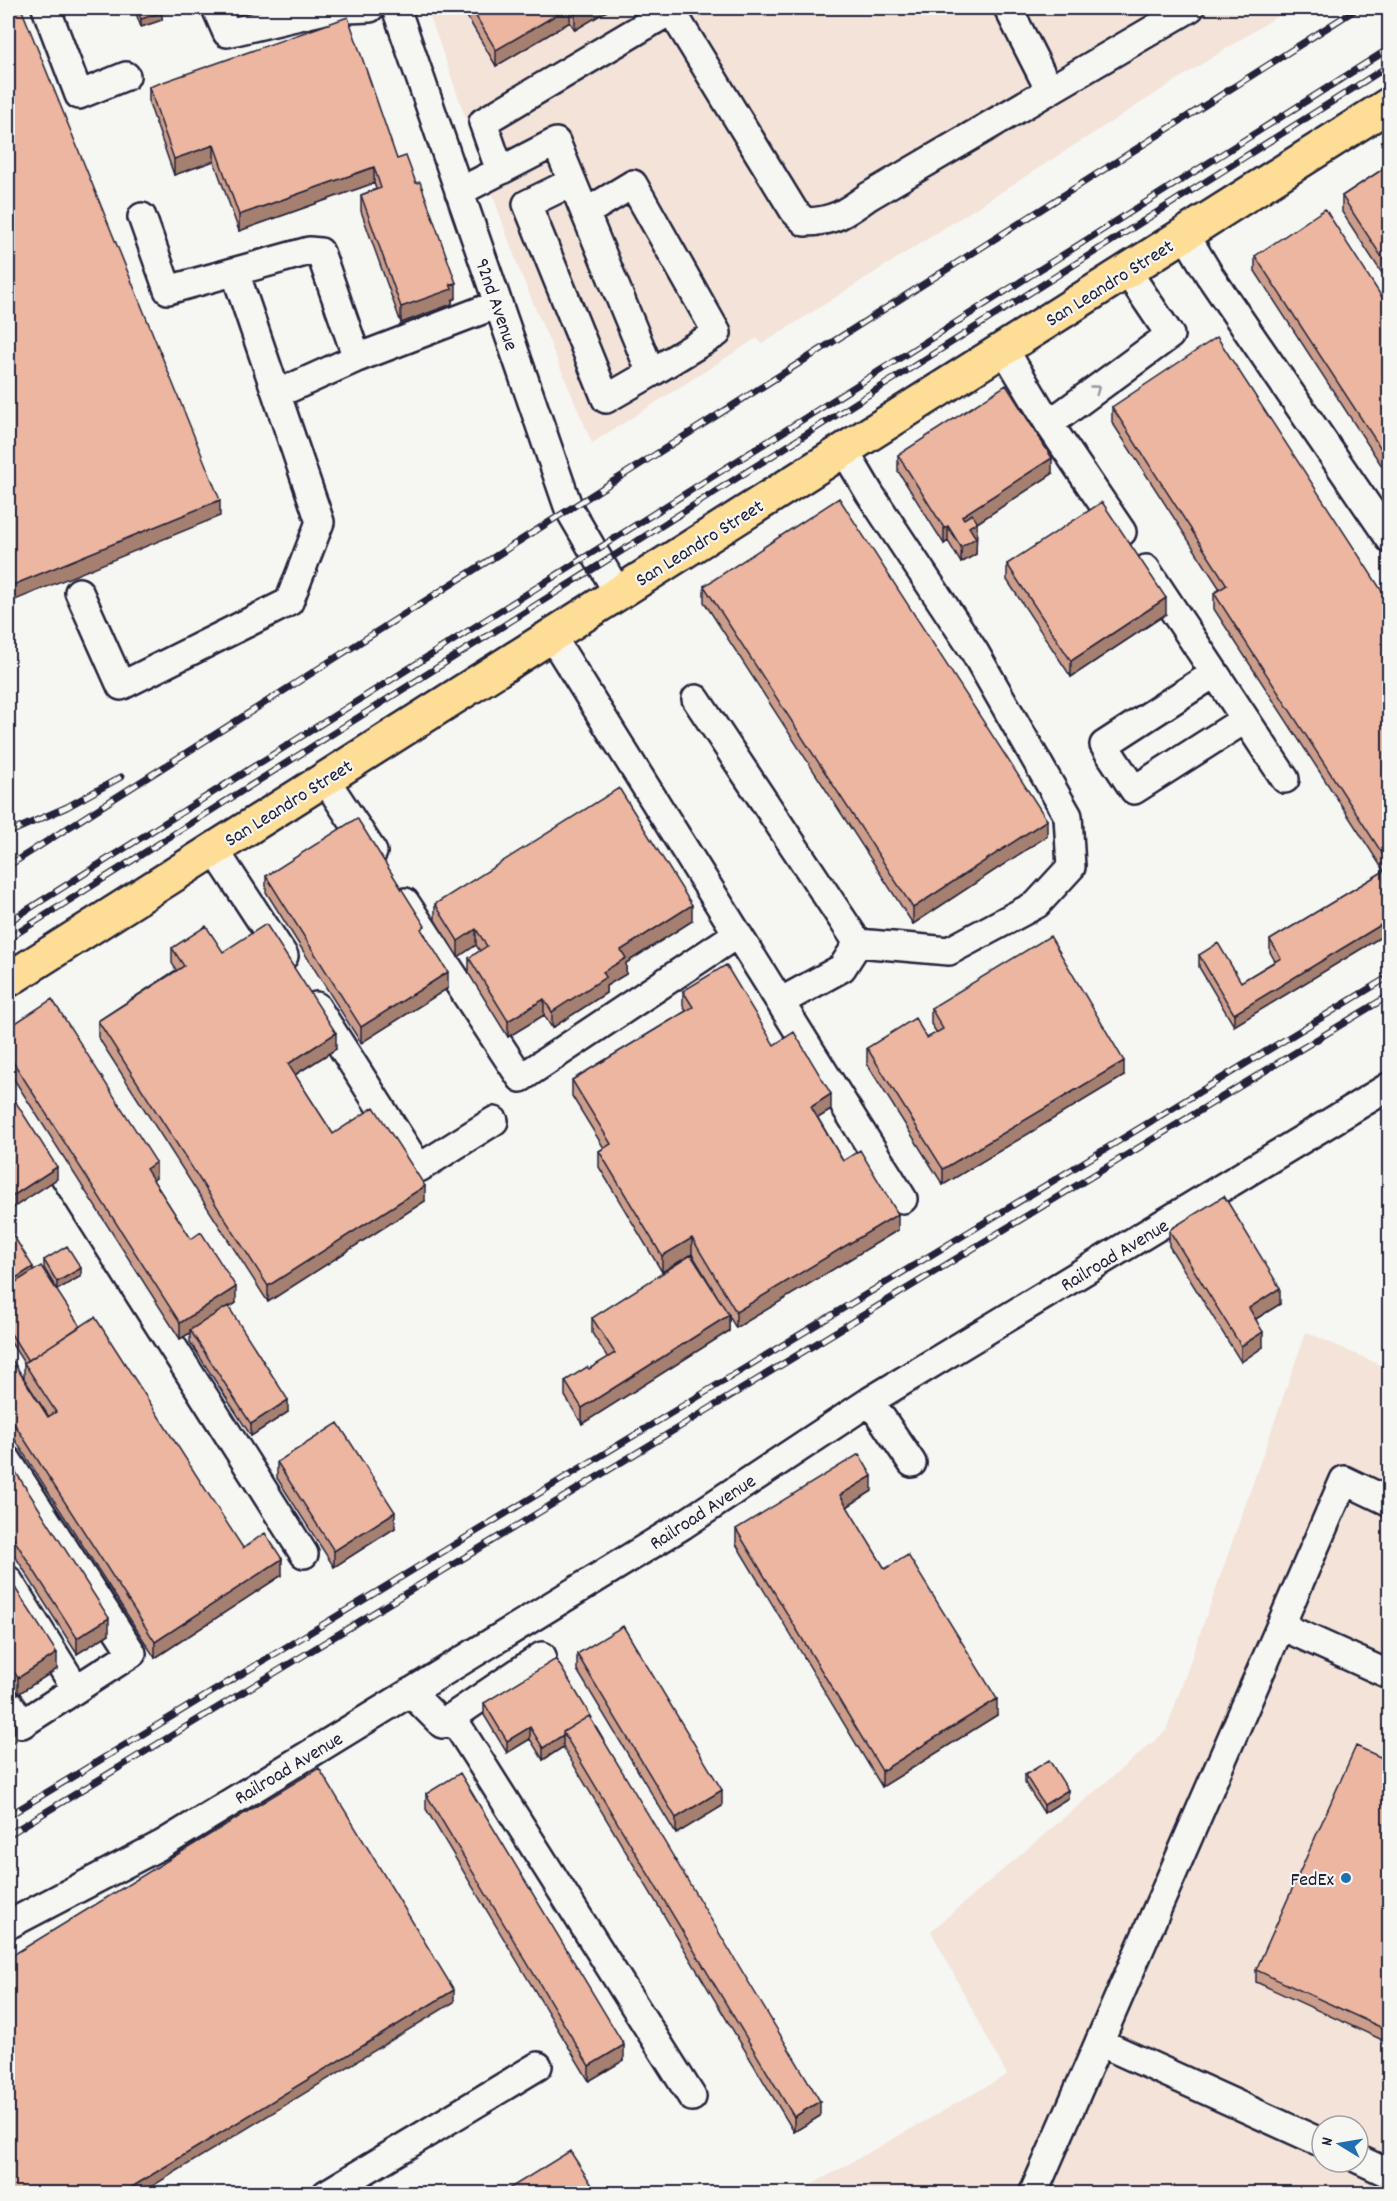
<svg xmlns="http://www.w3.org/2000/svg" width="1397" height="2201" font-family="Dekko,sans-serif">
  <rect width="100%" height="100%" fill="#f6f6f2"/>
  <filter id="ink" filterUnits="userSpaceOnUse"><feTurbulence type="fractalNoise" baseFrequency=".0167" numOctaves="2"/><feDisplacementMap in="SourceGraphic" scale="12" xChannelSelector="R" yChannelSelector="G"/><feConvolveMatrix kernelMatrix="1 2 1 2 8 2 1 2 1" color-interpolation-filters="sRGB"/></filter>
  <g filter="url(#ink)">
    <path fill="#f3e3d9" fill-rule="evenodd" d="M427,8h863l-528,336 -5,-6 -165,105 -73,-174z
      M1306,1332l83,37v824l-584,1 -1,-5 203,-114 -76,-144 235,-200zM1322,2126h36v36h-36z"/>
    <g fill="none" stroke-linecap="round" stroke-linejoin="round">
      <defs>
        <path id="minor" d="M46,8l33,87 47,-19
          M216,8l11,25 98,-23 45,-2
          M396,8l173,501 49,84
          M1008,8l41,81
          M671,10l123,201 11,11c29,0 42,-10 64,-26l321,-188
          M500,171l-17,-49 192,-114
          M459,192l97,-50c32,77 63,154 95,231l-45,26 -79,-195 45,-22
          M585,213l48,-29 84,149 -66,40
          M142,217l26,73 141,-39 11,1 37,106 141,-54
          M1185,234l25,42 180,263
          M1004,349l45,75 73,108
          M277,394l80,-36
          M1049,424l121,-89 -43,-64
          M844,450l26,44 104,157 94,165 3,51 -34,37 -88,47 -91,-8
          M1146,569l139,210
          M79,592l42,94 168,-84 31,-80 -85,-250
          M551,635l352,564
          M1215,673l-111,72 30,45 110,-70
          M696,699l162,244 -16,25 -62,34
          M325,779l48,73
          M214,849l70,107
          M405,902l116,176 216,-144
          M316,1006l103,162 75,-47
          M8,1087l296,467
          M870,1401l42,62
          M8,1461l124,192 -110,71 -14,-23
          M8,1580l68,109
          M1281,1626l109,49
          M410,1692l32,32 100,-68
          M452,1717l240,380
          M8,1925l155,-81 520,-319 187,-124 520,-315
          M1099,2042l223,101
          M1358,2159l32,15
          M326,2194l212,-128
          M1033,2194l311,-714 46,22"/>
        <path id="major" d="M8,980l1382,-876"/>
      </defs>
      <use href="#minor" stroke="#22223b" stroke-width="32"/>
      <use href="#major" stroke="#22223b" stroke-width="38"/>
      <use href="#minor" stroke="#f6f6f2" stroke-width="27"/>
      <use href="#major" stroke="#fedd96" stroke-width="33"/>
      <defs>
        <path id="rail" d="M8,833l59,-26 54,-30
          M8,866l1350,-858
          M8,922l1382,-874
          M8,939l1382,-874
          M8,1816l1382,-840
          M8,1835l1382,-840"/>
      </defs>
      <use href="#rail" stroke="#22223b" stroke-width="7"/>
      <use href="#rail" stroke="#f6f6f2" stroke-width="4.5" stroke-dasharray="14" stroke-linecap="butt"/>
    </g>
    <path fill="#cb9d8a" stroke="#22223b" stroke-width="1.5" d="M134,8h27l1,12 -21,7z
      M462,8h150l-37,22 -5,-8 -74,44z
      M149,87l248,72 59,139 -4,2v4l-51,19 -40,-112v-16l15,-6 -2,-6 -135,48 -25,-70 -40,14 -25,-72z
      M1389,165v119l-47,-72v-16z
      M1255,256l134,52v169l-134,-206z
      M1112,407l277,195v330l-155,94 -35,-59v-12l42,27 34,-21 -5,-9v-12l114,-69 -170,-262v-16l6,-4 -108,-167z
      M898,455l154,19 -75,49 -1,31 -15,9 -13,-22 -4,3 -46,-73z
      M1007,564l159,50 -95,63 -64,-97z
      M704,586l343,250 -134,88 -209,-322z
      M266,876l159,58 23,54 -87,55 -95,-151z
      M435,904l257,17 -66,42v11l-20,12v7l-54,35 -8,-13 -36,22 -39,-63v-16l11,-7 -4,-6 -18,12 -23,-37z
      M172,948l51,4 113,97 -41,26 38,59 92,67 -157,101 -170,-265v-16l78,-51 -4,-7z
      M683,991l91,54 57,65 -13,8 25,43 55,69 -162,98 -7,-12v15l-147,93 -17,-28v-15l24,-12 19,-11 -16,-25v-15l128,-17 -28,-47 -30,18 -63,-105v-16l5,-3 -32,-52v-16l114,-69 -3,-5z
      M931,1008l193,68 -181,109 -76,-121v-16l60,-10 10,-5 -6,-9z
      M8,1028l148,150 -3,2 38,59 45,64 -7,5 59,104 -37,24 -61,-94v-9l-10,6 -172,-269z
      M8,1227l25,44 47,55 163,222 39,27 -127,83 -147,-229v-75l41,63 -25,-38v-16l-16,-25z
      M1169,1230l111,74 -24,15 7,28 -22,15 -72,-116z
      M44,1260l37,16 -24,14 -13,-22z
      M8,1460l101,174 -32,20 -69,-109z
      M277,1462l118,66 -61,39 -57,-89z
      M872,1491l-25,16 38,62 112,146 -115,72 -146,-243v-15z
      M8,1577l49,92 -39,25 -10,-16z
      M577,1654l145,152 -46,28 -99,-164z
      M484,1703l108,18 228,395 -26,16 -231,-385 -20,13 -13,-21 -23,14 -23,-38z
      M1389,1761v282l-133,-61v-12z
      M1025,1775l43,23 -24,15 -19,-30z
      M426,1794l198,266 -35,21 -163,-272z"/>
    <path fill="#a57f70" stroke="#22223b" stroke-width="1.5" d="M568,8h2v14l-74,44v-16z
      M586,8h26l-37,22v-16z
      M162,12v8l-21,7v-8z
      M214,145v16l-40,14v-16z
      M374,167v16l-135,48v-16z
      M456,283v15l-4,2v4l-51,19v-16z
      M1052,458v16l-75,49 -1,31 -15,9 1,-47z
      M220,500v16l-212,87v-16z
      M948,526v15l-4,3v-16z
      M1166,598v16l-95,63v-16z
      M1047,820v16l-134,88v-16z
      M692,905v16l-66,42v11l-20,12v7l-54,35v-16l51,-40 18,-22z
      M1389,920v12l-155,94v-12z
      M476,929v16l-18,12v-16z
      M448,972v16l-87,55v-16z
      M544,999v16l-36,22v-16z
      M336,1033v16l-48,30v-15z
      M1124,1061v15l-181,109v-16z
      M831,1094v16l-20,12v-15z
      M156,1162v16l-10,7v-16z
      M57,1167v12l-49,32v-12z
      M425,1186v15l-157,101v-16z
      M898,1214v16l-162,98v-16z
      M692,1238v16l-30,18v-16z
      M33,1267v12l-25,16v-12z
      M81,1268v8l-24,14v-8z
      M236,1287v16l-45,29 -1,-2v3l-10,6v-16z
      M1280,1288v16l-31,19v-15z
      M729,1315v16l-147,93v-16z
      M1263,1332v15l-22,15v-16z
      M288,1400v12l-37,24v-12z
      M872,1476v15l-32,20v-16z
      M395,1512v16l-61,39v-16z
      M282,1559v16l-127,83v-16z
      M109,1618v16l-32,20v-16z
      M57,1653v16l-39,25v-16z
      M997,1699v16l-115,72v-16z
      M16,1724v16l-8,6v-16z
      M530,1727v12l-23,14v-12z
      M563,1735v12l-20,13v-12z
      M722,1790v16l-46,28v-16z
      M1068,1790v8l-24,15v-8z
      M454,1990v12l-313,191h-19z
      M624,2045v15l-35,21v-15z
      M820,2101v15l-26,16v-15z"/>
    <path fill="#ecb6a0" stroke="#22223b" stroke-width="1.5" d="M8,8h13l199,492 -212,87z
      M137,8h24l1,4 -21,7z
      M471,8h97l-72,42z
      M572,8h14l-11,6z
      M348,17l49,142 9,-3 10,27 4,-1 36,101 -6,1 2,5 -51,18 -40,-112 20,-7 -7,-21 -135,48 -25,-70 -40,14 -25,-72z
      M1389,165v103l-47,-72z
      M1325,209l64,99v153l-134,-205z
      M1217,337l172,265v262l-175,-271 13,-8 -115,-178z
      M1006,385l46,73 -90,58 2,3 8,-5 5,8 -8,5 7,11 -15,9 -13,-21 -4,2 -46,-73z
      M839,498l208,322 -134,88 -209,-322z
      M1102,502l64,96 -95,63 -64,-97z
      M619,788l73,117 -71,45 5,8 -23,14 3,5 -54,35 -8,-13 -36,22 -39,-63 18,-12 -11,-17 -18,12 -23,-37z
      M357,818l68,108 -4,3 27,43 -87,55 -95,-151z
      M1389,868v52l-155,94 -35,-59 19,-12 23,39 40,-24 -11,-18z
      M266,924l70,109 -48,31 45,70 41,-27 51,79 -157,100 -170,-265 86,-55 -12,-18 34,-22 17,26z
      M1050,936l74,125 -181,108 -76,-121 48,-30 12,20 16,-9 -12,-21z
      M726,965l48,80 20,-13 37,62 -20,13 32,54 17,-11 38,64 -162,98 -44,-74 -30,18 -63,-105 12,-7 -39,-64 121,-73 -10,-16z
      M52,999l104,163 -10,7 45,70 10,-7 35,55 -56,36 -172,-269v-26z
      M8,1090l49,77 -49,32z
      M1224,1196l56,92 -31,20 14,24 -22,14 -72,-116z
      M8,1227l25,40 -25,16z
      M67,1246l14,22 -24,14 -13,-22z
      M691,1255l38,60 -147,93 -17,-27 22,-14 2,2 26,-16 -23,-35z
      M41,1266l39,60 -52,35 -20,-32v-42z
      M228,1306l60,94 -37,24 -61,-94z
      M95,1317l148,231 22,-15 17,26 -127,83 -147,-228v-60l40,63 8,-5 -32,-49z
      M338,1423l57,89 -61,39 -57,-89z
      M859,1454l13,22 -32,19 45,74 23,-14 89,144 -115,72 -146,-242z
      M8,1460l101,158 -32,20 -69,-108z
      M8,1577l49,76 -39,25 -10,-16z
      M623,1626l99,164 -46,28 -99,-164z
      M556,1659l36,59 -1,1 -2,-3 -26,16v3l-20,13 -13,-21 -23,14 -23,-38z
      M8,1710l8,14 -8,6z
      M589,1716l231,385 -26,16 -231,-385z
      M1356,1746l33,15v270l-133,-61z
      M1049,1760l19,30 -24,15 -19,-30z
      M319,1768l135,222 -332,203h-114v-235z
      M460,1773l164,272 -35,21 -163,-272z
      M570,2151l27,42h-95z"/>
    <defs><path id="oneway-chevron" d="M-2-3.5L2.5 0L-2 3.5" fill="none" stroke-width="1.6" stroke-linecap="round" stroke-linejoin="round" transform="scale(1.5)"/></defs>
    <use stroke="#9797a0" href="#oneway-chevron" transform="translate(1096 389) rotate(-36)"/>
  </g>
  <circle fill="#1f6fb2" stroke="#f6f6f2" stroke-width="2" cx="1346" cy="1878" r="6"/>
  <g text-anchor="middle" stroke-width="4.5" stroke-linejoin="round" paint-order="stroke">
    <g font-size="20" fill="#22223b" stroke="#f6f6f2">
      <text transform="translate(1109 282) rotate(-32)" y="7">San Leandro Street</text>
      <text transform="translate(498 304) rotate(71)" y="7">92nd Avenue</text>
      <text transform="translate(699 542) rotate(-32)" y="7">San Leandro Street</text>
      <text transform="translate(288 802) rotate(-32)" y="7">San Leandro Street</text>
      <text transform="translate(1114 1254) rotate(-31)" y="7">Railroad Avenue</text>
      <text transform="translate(702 1511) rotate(-33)" y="7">Railroad Avenue</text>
      <text transform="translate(288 1767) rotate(-31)" y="7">Railroad Avenue</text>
    </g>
    <g font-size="20" fill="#22223b" stroke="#f6f6f2" text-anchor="end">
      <text x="1334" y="1885">FedEx</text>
    </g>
  </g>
  <rect width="1397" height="2201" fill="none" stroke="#f6f6f2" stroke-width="30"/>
  <rect x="15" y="15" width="1367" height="2171" fill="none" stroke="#22223b" stroke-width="2" filter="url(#ink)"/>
  <g transform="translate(1340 2144) rotate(281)"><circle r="28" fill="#f6f6f2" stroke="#a1a1a9" stroke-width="1.5"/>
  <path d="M0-4.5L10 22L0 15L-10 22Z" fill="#1f6fb2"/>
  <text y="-9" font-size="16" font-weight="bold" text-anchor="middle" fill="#22223b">N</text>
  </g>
</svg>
